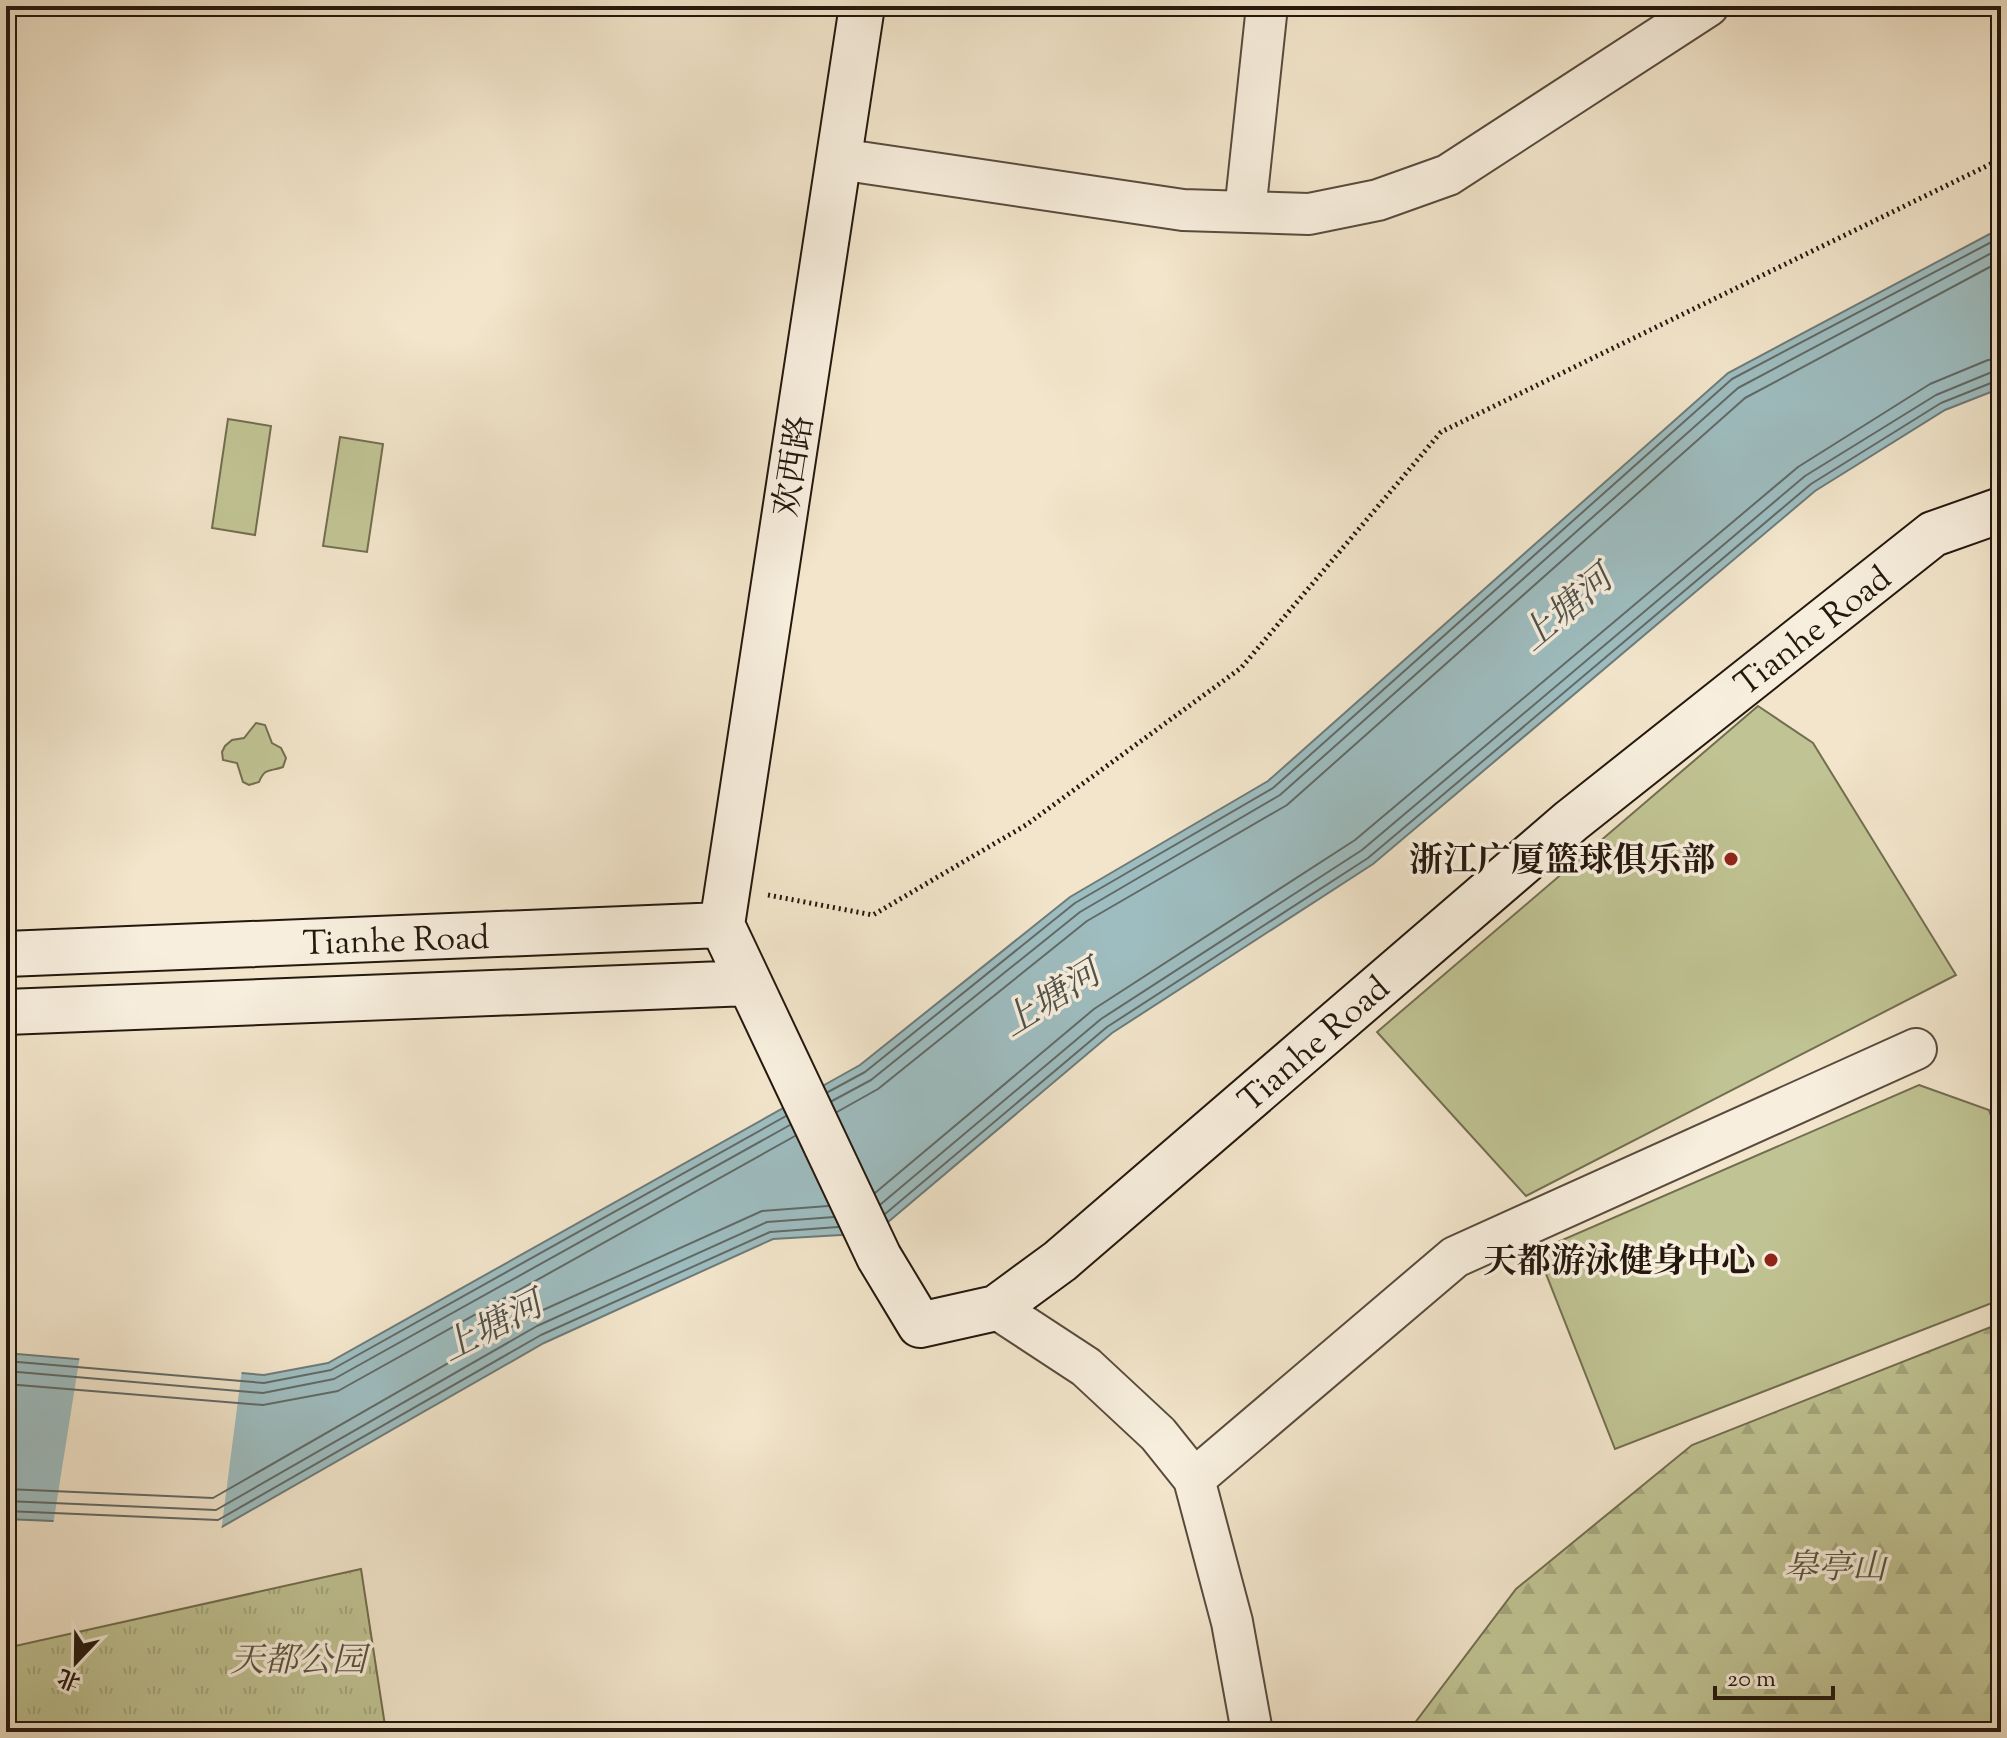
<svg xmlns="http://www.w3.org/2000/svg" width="2007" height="1738" font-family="'Sorts Mill Goudy','Noto Serif SC',serif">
  <defs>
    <pattern id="forest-firs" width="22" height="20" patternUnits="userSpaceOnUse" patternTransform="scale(2)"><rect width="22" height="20" fill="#c0c393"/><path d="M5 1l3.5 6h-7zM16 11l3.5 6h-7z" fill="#a5a77e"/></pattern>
    <pattern id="park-tufts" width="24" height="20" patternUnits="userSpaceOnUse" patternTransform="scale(2)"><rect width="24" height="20" fill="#c0c393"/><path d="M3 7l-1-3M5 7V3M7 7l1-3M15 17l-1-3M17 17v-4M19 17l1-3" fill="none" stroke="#a5a77e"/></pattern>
  </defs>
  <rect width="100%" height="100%" fill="#f2e5cb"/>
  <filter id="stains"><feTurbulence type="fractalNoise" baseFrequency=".0025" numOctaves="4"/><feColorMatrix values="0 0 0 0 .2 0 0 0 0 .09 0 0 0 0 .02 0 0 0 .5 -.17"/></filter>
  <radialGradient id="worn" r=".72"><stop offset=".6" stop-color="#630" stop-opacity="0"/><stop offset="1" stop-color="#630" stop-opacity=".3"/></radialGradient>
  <path fill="#c0c393" stroke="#726e50" stroke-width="2" d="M228,419l43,7 -16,109 -43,-7z
    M340,437l43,7 -16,108 -44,-6z
    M1758,706l55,37 143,232 -430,221 -149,-164z
    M256,723l9,2 7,18 9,5 5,10 -3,9c-13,5 -18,0 -24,15l-10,3 -6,-3 -6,-19 -14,-3 -1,-8 3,-6 7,-6 12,-2z
    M1919,1085l70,25 12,35v125l-9,33 -377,146 -78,-198z"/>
  <path fill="url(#forest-firs)" stroke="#726e50" stroke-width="2" d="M2001,1323v409h-593l108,-143 176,-144z"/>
  <path fill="url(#park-tufts)" stroke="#726e50" stroke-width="2" d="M361,1569l25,163h-380v-84z"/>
  <path fill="#9ebdc0" stroke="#6d7b79" stroke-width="2" d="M2001,228v160l-56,22 -130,81 -442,373 -261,169 -237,200 -102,6 -229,104 -324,185 -214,-9v-166l258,22 64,-12 532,-298 210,-168 198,-116 460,-408z"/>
  <path fill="#f2e5cb" d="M80,1355l162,14 -21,163 -168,-7z"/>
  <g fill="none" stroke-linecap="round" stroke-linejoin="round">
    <path stroke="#616a67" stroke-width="2" d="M828,1092l37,-20 210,-169 198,-115 459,-409 269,-142
      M832,1101l39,-21 209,-168 200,-117 458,-407 263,-140
      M837,1112l41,-23 209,-168 200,-116 458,-407 256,-137
      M875,1193l219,-184 261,-169 443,-373 132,-83 58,-24 13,-1
      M881,1204l220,-185 261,-169 443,-374 131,-81 56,-23 9,-1
      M885,1214l222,-187 261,-169 443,-374 130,-81 55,-22h5
      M6,1361l258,22 67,-13 455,-254
      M6,1371l257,22 71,-14 456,-254
      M6,1384l257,21 75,-14 457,-255
      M6,1489l207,9 319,-183 230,-104 66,-5
      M6,1501l210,9 321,-184 230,-104 67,-5
      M6,1511l212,9 323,-185 229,-103 68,-5"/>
    <defs>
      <path id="street" d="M839,159l344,51 126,4 69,-14 70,-25 260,-169
        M1245,212l22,-206
        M996,1308l90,59 72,67 36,45 38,143 20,110
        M1194,1479l261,-222 461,-208"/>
      <path id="secondary" d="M722,925l157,332 41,68 76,-17 64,-47 511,-440 362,-287 68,-24
        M722,925l140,-919
        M6,954l716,-29
        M6,1012l743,-29"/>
    </defs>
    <use href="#street" stroke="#584b3d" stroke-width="44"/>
    <use href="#secondary" stroke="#24180e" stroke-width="48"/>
    <path stroke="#24180e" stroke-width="5" stroke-dasharray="2 4" stroke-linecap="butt" d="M768,895l105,20 153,-90 215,-157 200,-236 560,-273"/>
    <use href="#street" stroke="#f7eedd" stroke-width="40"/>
    <use href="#secondary" stroke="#f7eedd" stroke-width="44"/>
  </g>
  <g fill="#8f2418" stroke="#f7eedd" stroke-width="3">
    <circle cx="1731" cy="859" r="8"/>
    <circle cx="1771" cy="1260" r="8"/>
  </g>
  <g text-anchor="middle" stroke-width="7" stroke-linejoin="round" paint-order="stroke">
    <g font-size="34" fill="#24180e" stroke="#f7eedd">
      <text transform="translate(792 466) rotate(-81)" y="12">欢西路</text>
      <text transform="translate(1812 630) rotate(-38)" y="12">Tianhe Road</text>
      <text transform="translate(396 939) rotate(-2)" y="12">Tianhe Road</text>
      <text transform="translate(1313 1043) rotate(-41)" y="12">Tianhe Road</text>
    </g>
    <g font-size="34" font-weight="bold" fill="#24180e" stroke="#f7eedd" text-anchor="end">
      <text x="1715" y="871">浙江广厦篮球俱乐部</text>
      <text x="1755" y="1272">天都游泳健身中心</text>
    </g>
    <g font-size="34" font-style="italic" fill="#5b543d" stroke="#f7eedd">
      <text x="1835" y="1578">皋亭山</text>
      <text x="298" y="1671">天都公园</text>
    </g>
    <g font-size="36" font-style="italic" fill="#4f524c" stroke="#f7eedd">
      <text transform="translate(1565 607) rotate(-40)" y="13">上塘河</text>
      <text transform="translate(1050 997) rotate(-32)" y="13">上塘河</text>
      <text transform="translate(491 1325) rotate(-27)" y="13">上塘河</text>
    </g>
  </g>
  <rect width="2007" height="1738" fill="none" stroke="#f2e5cb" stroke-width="32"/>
  <rect x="8" y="8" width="1991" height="1722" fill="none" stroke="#24180e" stroke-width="4"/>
  <rect x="16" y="16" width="1975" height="1706" fill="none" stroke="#24180e" stroke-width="2"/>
  <g transform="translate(76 1662) rotate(202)" stroke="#f7eedd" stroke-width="6" paint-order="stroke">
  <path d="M0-6L14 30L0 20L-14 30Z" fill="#24180e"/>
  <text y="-12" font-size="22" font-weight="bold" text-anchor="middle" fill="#24180e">北</text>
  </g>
  <path d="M1715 1686v12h118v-12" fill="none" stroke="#24180e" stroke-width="4"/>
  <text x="1727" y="1686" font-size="24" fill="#24180e" stroke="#f7eedd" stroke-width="6" paint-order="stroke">20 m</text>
  <rect width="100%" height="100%" filter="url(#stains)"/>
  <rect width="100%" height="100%" fill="url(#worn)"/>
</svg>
